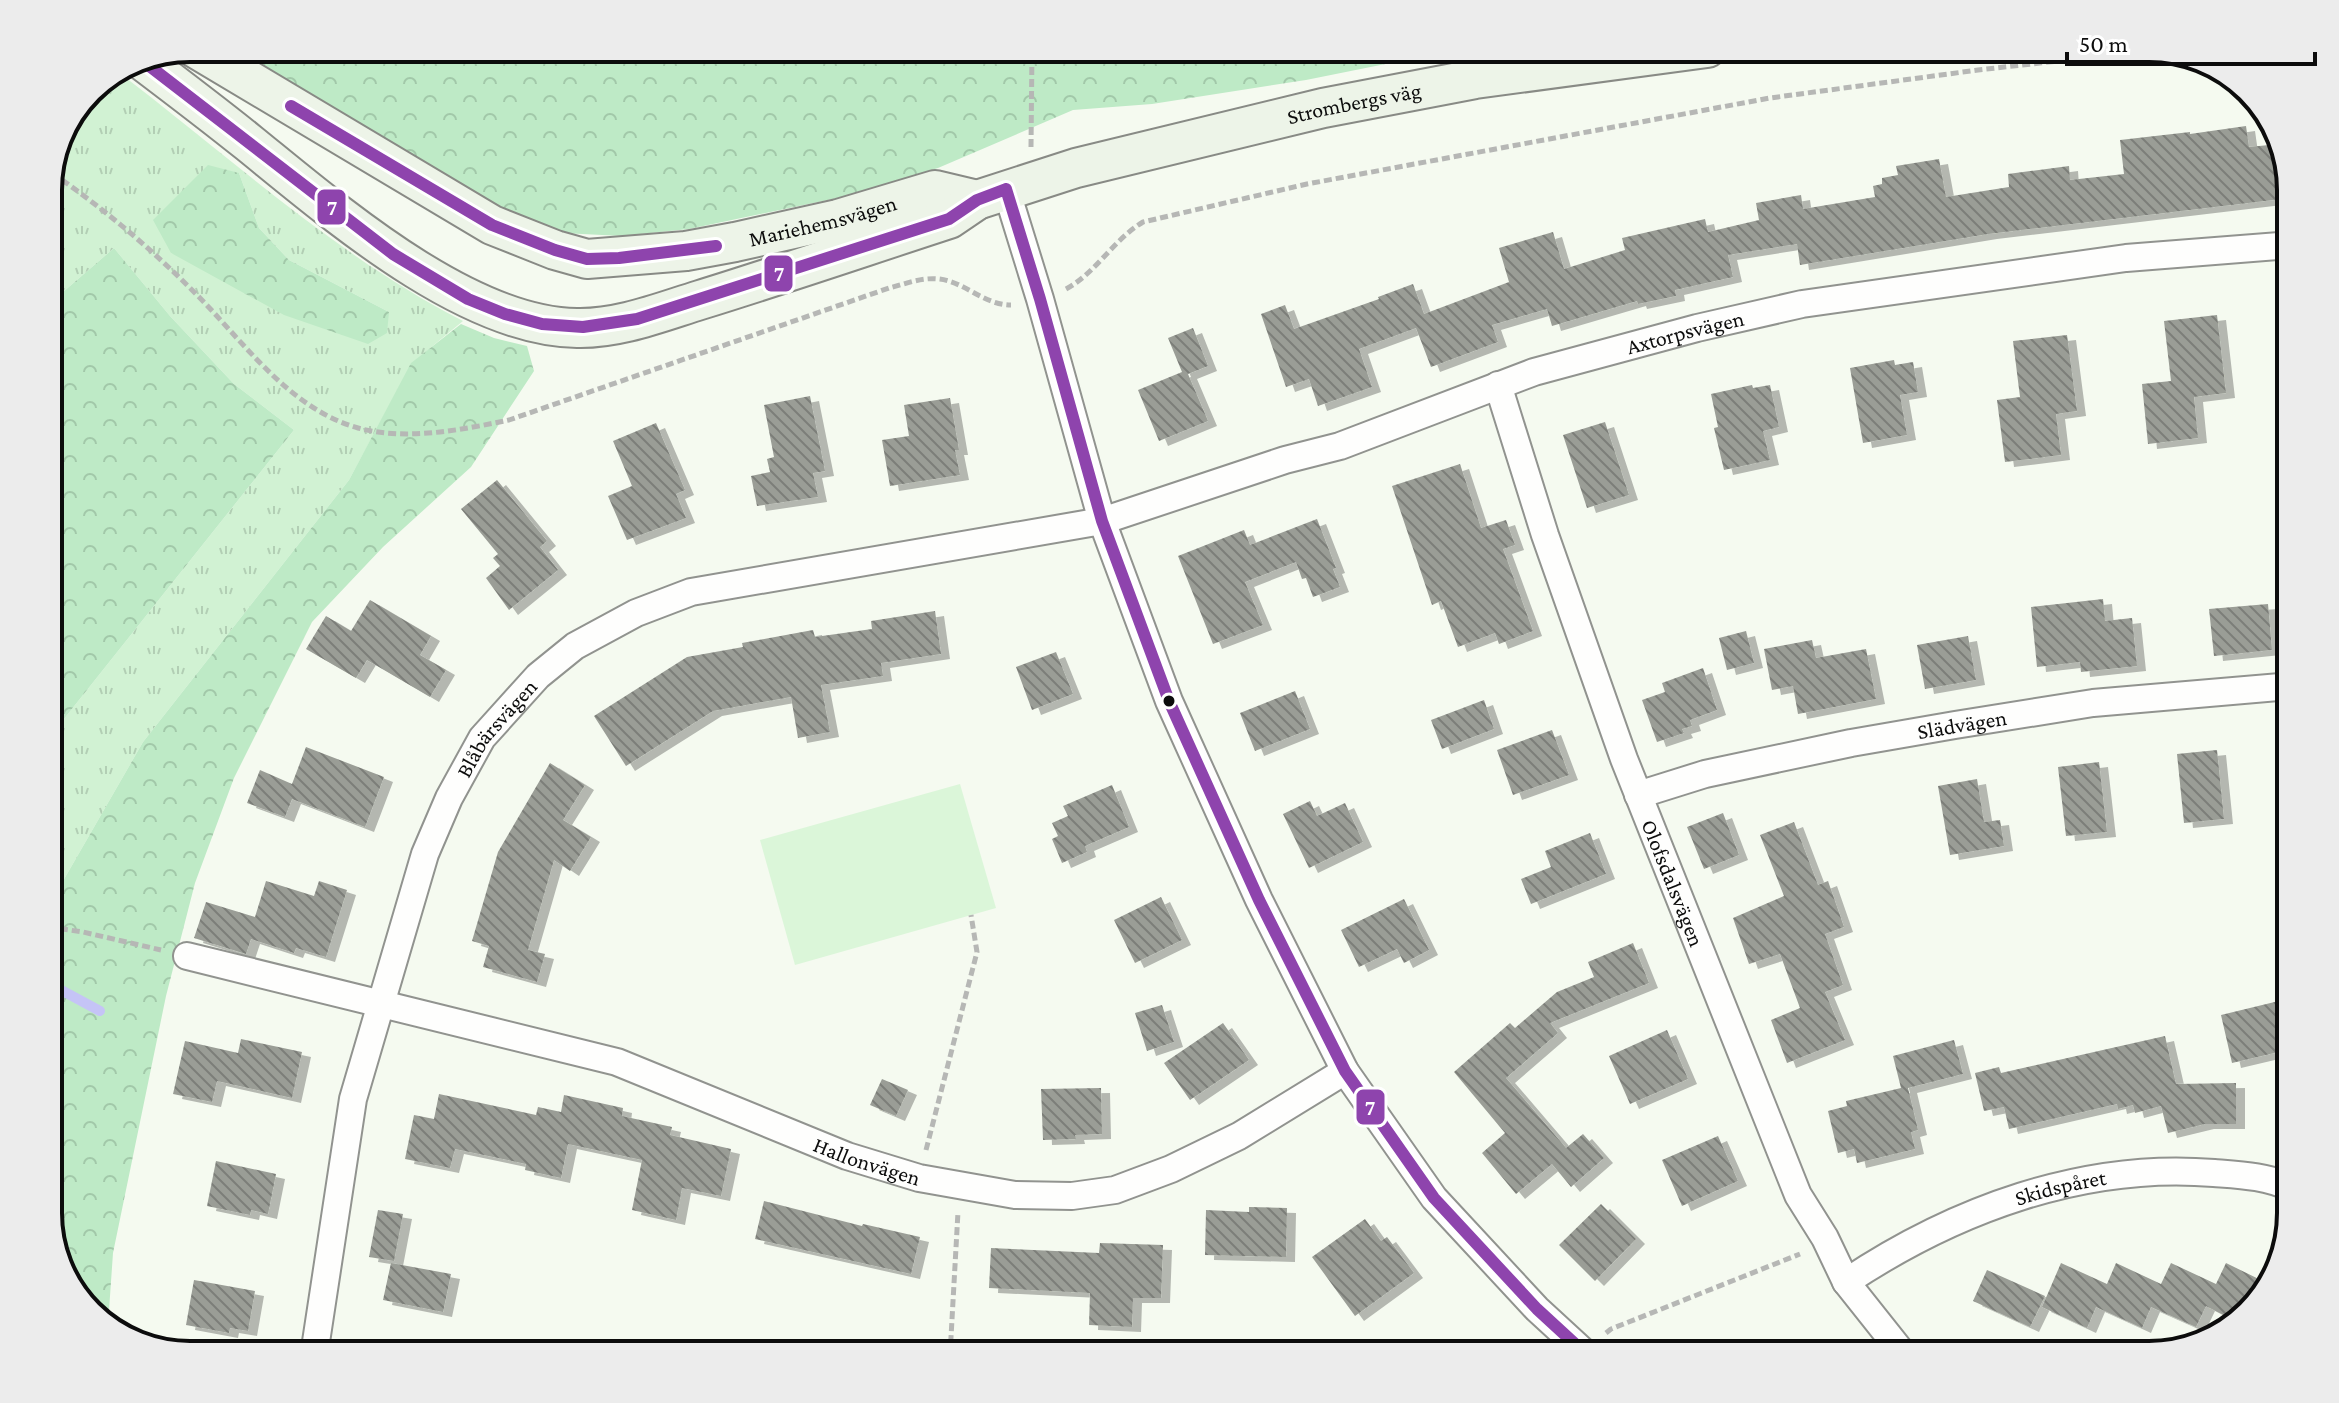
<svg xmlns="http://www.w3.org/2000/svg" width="2339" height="1403" font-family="'Crimson Pro',serif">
  <defs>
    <pattern id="grass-tufts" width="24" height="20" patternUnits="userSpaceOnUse" patternTransform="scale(2)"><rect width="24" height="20" fill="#d1f2d3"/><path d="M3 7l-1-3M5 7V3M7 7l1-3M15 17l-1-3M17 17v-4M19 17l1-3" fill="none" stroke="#b2ceb4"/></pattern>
    <pattern id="forest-crowns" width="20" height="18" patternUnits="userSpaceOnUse" patternTransform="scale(2)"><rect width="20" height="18" fill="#beeac6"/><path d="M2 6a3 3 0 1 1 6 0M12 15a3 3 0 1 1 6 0" fill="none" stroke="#a2c8a9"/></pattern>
    <pattern id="building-back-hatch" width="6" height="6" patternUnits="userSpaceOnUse" patternTransform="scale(2)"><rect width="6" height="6" fill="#9a9d96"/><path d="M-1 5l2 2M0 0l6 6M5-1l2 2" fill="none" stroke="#7c7e79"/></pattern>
    <filter id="shadow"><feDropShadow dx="9" dy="5" stdDeviation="0" flood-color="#0004"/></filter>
  </defs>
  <rect width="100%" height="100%" fill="#f5faf0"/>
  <path fill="url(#grass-tufts)" fill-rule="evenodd" d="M117,71c113,86 219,185 346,250l-51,42 -63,117 -206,262 -95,165v-168l246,-309 -60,-46 -64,-68 -56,-68 -66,57v-124l42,-92zM239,173l20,55 30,32 100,52 -218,-59z"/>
  <path fill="url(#forest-crowns)" d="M232,48h1233l-159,32 -154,24 -79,6 -135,58 -96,29 -153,32 -67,7 -60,-3 -41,-11z
    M208,165l31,8 20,55 30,32 100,52 -2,21 -19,11 -84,-29 -113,-62 -18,-33z
    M114,248l56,68 64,68 60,46 -246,309v-434z
    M461,324l33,14 33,8 7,25 -63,96 -88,80 -71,75 -78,156 -39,105 -29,113 -53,257 -5,72 -41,-41 -19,-62v-315l95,-165 206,-262 62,-117z"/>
  <path fill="#dbf6d9" d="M960,784l36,124 -201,57 -35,-125z"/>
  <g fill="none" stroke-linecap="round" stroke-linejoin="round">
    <path stroke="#c5c4f6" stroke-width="10" d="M48,983l52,28"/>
  </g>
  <path fill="url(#building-back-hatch)" filter="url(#shadow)" d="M2246,126l3,21 30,-3 12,37v17l-303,36 -188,31 -3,-21 -69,11 5,22 -58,13 1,6 -38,8 -1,-3 -85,25 -5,-17 -55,16 6,17 -67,25 -15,-39 -57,21 13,38 -54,19 -9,-27 -23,8 -25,-73 24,-9 9,24 85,-30 -1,-2 35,-13 11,30 85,-32 -10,-34 54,-16 11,37 61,-19 -3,-12 83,-19 3,13 51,-12 -3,-17 45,-8 2,14 72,-12 -2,-11 9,-2v-6l16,-3 -2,-9 43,-7 7,38 63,-10 -1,-13 61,-8 1,14 54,-6 -4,-34 70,-8v2z
    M2217,315l9,78 -32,4 4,41 -50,6 -6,-60 29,-3 -7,-60z
    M1193,328l15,38 -20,8 20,47 -49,20 -21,-51 44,-18 -14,-34z
    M2067,335l10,76 -21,3 5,41 -56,7 -8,-62 23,-3 -7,-56z
    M1894,360l1,5 18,-3 5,30 -18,3 7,40 -44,8 -13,-75z
    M1752,385l1,3 17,-3 9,42 -16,4 7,29 -46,10 -10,-42 4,-1 -7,-33z
    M810,396l15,75 -12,2 5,24 -61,9 -6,-30 19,-4 -3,-13 7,-2 -10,-52z
    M950,398l9,52h-4l5,25 -70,11 -8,-46 27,-4 -5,-31z
    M1605,422l24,73 -42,13 -24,-73z
    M656,423l29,67 -9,4 10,24 -59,22 -19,-44 24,-10 -19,-45z
    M1460,464l21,64 25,-8 9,25 -12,4 30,82 -34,13 -4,-11 -37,14 -17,-46 -9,4 -40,-119z
    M497,480l50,61 -7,6 18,23 -49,40 -23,-32 14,-12 -7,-8 5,-4 -37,-45z
    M1317,519l19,49 -3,1 7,18 -27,10 -7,-19 -4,1 -6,-17 -51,20 18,43 -50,19 -35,-88 66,-26 6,15z
    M2103,599l2,22 27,-3 5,48 -56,6 -1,-10 -43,5 -6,-60z
    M370,600l61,36 -11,19 26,15 -16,27 -63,-37 -11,18 -50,-29 20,-33 25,15z
    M2268,604l4,46 -58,6 -5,-47z
    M935,611l6,43 -60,9 2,13 -62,9 9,47 -32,6 -7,-41 -78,14 -87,55 -32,-50 93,-59 56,-10 -1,-4 71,-13 2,7 57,-8 -1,-8z
    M1746,631l8,32 -27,7 -8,-32z
    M1968,636l8,44 -51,9 -8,-44z
    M1812,640l4,18 50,-9 10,50 -78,15 -5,-28 -21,4 -8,-41z
    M1056,652l17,42 -41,16 -16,-43z
    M1703,668l14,42 -27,10 2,6 -10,3 2,4 -27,9 -15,-42 23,-8 -3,-9z
    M1295,691l15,38 -55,22 -15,-38z
    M1484,700l10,29 -52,20 -11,-29z
    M1552,730l17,45 -56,20 -16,-45z
    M306,747l78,30 -19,50 -73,-28 -7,18 -38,-14 13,-33 32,14z
    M2217,750l7,69 -40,4 -7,-69z
    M2099,762l8,70 -41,4 -8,-69z
    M550,763l35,22 -22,35 28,17 -21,34 -16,-11 -26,90 17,4 -8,28 -54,-15 6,-21 -17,-5 26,-89z
    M1977,779l7,43 16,-2 4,26 -54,9 -12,-69z
    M1112,785l17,42 -44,19 2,6 -25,11 -10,-24 6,-3 -6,-13 16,-7 -5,-10z
    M1310,801l7,15 28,-13 18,39 -54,26 -26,-54z
    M1723,813l16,42 -35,14 -17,-42z
    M1794,822l24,63 10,-4 16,46 -19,7 18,51 -18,7 20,48 -58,23 -16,-43 29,-12 -20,-54 -31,10 -16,-46 51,-22 -24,-61z
    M1590,833l16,41 -75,30 -10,-25 30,-12 -6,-16z
    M266,881l48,15 5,-15 28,9 -21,67 -30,-9 -2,5 -43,-14 -5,15 -52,-16 12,-36 49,15z
    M1161,897l21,43 -47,23 -21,-43z
    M1404,899l25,51 -25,13 -7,-14 -38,18 -18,-37z
    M1633,943l16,40 -99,40 8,10 -52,45 60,70 17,-14 21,24 -33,29 -19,-23 -36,30 -34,-41 23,-20 -51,-61 56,-49 5,5 42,-36 37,-15 -6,-15z
    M2291,998v51l-59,14 -11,-48z
    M1162,1005l12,37 -27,9 -12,-38z
    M1223,1023l26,37 -59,40 -26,-37z
    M1667,1030l21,49 -58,25 -21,-48z
    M2165,1036l11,48 60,-1v41h-31l-37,9 -7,-27 -26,7 -2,-8 -15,4 -1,-5 -108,25 -5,-22 -20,4 -9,-38 24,-6 2,6z
    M241,1039l61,13 -10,46 -75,-17 -5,21 -39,-8 12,-53 53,12z
    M1954,1040l9,34 -55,14 10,42 -7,2 4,17 -58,14 -3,-14 -16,4 -10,-42 19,-5 -1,-5 55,-13 -8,-32z
    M882,1079l26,11 -12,26 -26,-11z
    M1101,1088l1,46 -27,1 1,4 -33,1 -2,-51z
    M439,1094l97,21 2,-8 23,5 3,-17 59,13 -1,8 50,11 -2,8 61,14 -10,47 -39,-8 -6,32 -44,-10 10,-50 -74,-16 -7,34 -36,-8 1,-6 -71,-15 -5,19 -45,-9 9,-44 20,4z
    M1718,1136l20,45 -56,25 -20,-46z
    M216,1161l60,13 -8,40 -17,-4 -1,5 -43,-9z
    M764,1201l98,25 1,-2 57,13 -9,37 -156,-35z
    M1601,1204l35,35 -41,42 -36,-36z
    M1249,1207l38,1 -1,49 -81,-2 1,-45 43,2z
    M378,1210l25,4 -9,47 -25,-4z
    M1365,1219l16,22 6,-4 27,36 -59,43 -43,-59z
    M1100,1243l63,2 -2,53h-28l-1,29 -43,-2 1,-32 -101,-5 2,-40 108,5z
    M391,1263l60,11 -8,38 -60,-12z
    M2061,1263l46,21 9,-21 45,21 10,-21 45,21 10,-21 45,22 -36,36 -29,-15 -10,21 -45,-20 -9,21 -46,-21 -9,21 -45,-21z
    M1987,1270l58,26 -15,31 -57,-26z
    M194,1280l61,11 -7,40 -18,-3 -1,5 -43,-8z"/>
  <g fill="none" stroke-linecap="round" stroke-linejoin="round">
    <defs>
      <g id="street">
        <path d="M1006,189l34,110 62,222 67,180 90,199 86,171 89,127 103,111 50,46"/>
        <path id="s1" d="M1498,385l47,150 79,224 174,436 27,43 21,44 58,73"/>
        <path id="s2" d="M1638,795l67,-21 146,-31 104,-18 138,-22 198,-17"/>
        <path id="s3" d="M187,956l430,106 230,94 72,22 96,17 57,1 43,-6 56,-21 68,-33 106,-65"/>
        <path id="s4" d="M1846,1282c108,-72 237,-120 368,-109 26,2 53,3 77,15"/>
        <path id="s5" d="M314,1355l39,-256 72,-245 24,-56 33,-60 56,-62 37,-30 61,-33 55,-21 411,-71 183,-61 55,-14 194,-74 163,-44 105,-24 324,-46 165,-13"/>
      </g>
      <g id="secondary">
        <path id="s6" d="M195,48l297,177 63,25 32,9 99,-8 49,-9 103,-23 97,-29 42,10"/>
        <path id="s7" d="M139,58c37,28 74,56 110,85 84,68 217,184 328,185 42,1 84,-16 123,-28 84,-26 166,-54 249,-81l28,-19 99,-32 247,-60 152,-29 232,-31"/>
      </g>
    </defs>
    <use href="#street" stroke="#91938f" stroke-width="30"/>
    <use href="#secondary" stroke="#888a85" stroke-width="42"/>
    <path stroke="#b6b7b5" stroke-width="5" stroke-dasharray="8 4" stroke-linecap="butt" d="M1031,147l1,-99
      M52,173c51,35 96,73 140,117 50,49 95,118 166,138 48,13 103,2 151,-8l380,-132c16,-4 33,-11 50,-9 26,3 45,26 72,26
      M1066,289c30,-16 47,-49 77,-67l164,-38 463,-86 208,-28 178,-20
      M48,927l35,5 78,18
      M926,1150l51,-198 -6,-37
      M1606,1333l5,-4 189,-75
      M950,1355l8,-143"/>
    <use href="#street" stroke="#fefefd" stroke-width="26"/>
    <use href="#secondary" stroke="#edf4e8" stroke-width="38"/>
    <defs>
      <path id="bus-1" d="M139,58l254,196 75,45 37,15 37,10 41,3 54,-8 312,-100 28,-19 29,-11
        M291,106l201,119 63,25 32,9 32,-1 97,-12
        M1006,189l34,110 62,222 67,180 90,199 86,171 89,127 103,111 50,46"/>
    </defs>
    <use href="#bus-1" stroke="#fff" stroke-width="18"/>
    <use href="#bus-1" stroke="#8e44ad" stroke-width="12"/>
  </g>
  <circle fill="#0c0c0c" stroke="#fff" stroke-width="3" cx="1169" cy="701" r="7"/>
  <g text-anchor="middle" stroke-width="8" stroke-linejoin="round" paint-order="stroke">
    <g font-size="22" fill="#0c0c0c" stroke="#fff">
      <text dy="8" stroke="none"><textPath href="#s7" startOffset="1334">Strombergs väg</textPath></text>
      <text dy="8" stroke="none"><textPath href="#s6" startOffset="686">Mariehemsvägen</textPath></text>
      <text dy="8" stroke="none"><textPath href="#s5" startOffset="1934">Axtorpsvägen</textPath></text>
      <text dy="8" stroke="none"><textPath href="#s2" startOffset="332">Slädvägen</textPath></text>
      <text dy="8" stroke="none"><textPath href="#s5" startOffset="660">Blåbärsvägen</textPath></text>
      <text dy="8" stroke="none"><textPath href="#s1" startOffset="528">Olofsdalsvägen</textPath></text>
      <text dy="8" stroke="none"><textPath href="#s3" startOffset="712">Hallonvägen</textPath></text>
      <text dy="8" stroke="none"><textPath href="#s4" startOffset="236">Skidspåret</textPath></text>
    </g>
  </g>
  <path d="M0 0H2339V1403H0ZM190 62H2149A128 128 0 0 1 2277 190V1213A128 128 0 0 1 2149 1341H190A128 128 0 0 1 62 1213V190A128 128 0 0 1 190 62Z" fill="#ececec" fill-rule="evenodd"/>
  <path fill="none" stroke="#0c0c0c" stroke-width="4" d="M190 62H2149A128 128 0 0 1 2277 190V1213A128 128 0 0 1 2149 1341H190A128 128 0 0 1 62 1213V190A128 128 0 0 1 190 62Z"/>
  <g stroke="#fff" stroke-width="3">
    <rect x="316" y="188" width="31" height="38" rx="8" fill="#8e44ad"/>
    <rect x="763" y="254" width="31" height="39" rx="8" fill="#8e44ad"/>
    <rect x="1355" y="1088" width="31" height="38" rx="8" fill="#8e44ad"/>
  </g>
  <g font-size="22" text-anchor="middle" font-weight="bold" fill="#fff">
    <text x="332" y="215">7</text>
    <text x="779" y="281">7</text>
    <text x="1370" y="1115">7</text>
  </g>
  <path d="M2067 52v12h248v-12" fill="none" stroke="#0c0c0c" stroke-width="4"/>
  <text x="2079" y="52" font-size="24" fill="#0c0c0c" stroke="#ffffff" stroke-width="6" paint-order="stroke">50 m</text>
</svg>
